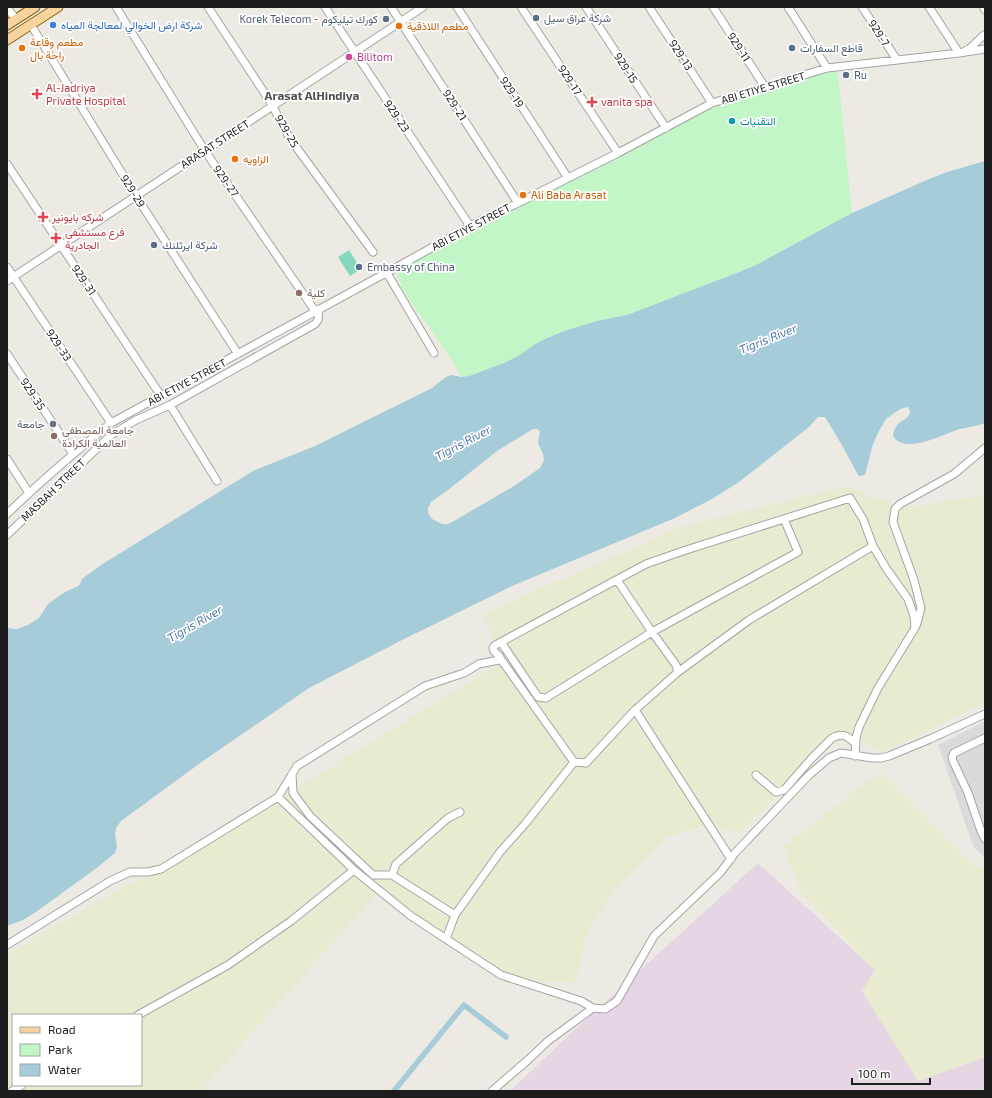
<svg xmlns="http://www.w3.org/2000/svg" width="992" height="1098" font-family="'Exo 2',Vazirmatn,sans-serif">
  <rect width="100%" height="100%" fill="#edeae3"/>
  <path fill="#dbdada" d="M985,721v136l-11,-9 -36,-103z"/>
  <path fill="#e6d5e2" d="M758,863l117,107 43,111 67,-24v34h-475l58,-55z"/>
  <path fill="#e8ebcf" fill-rule="evenodd" d="M846,486l56,22 83,-13v208l-102,49 -42,-18 -102,99 -35,-8 -37,12 -53,54 -26,38 -13,54 -67,-5 -131,-85 -177,198h-193v-137l256,-145 241,-148 -21,-47 201,-88zM13,1015h128v70h-128z
    M881,771l91,93 13,6v187l-67,24 -56,-90 13,-21 -74,-78 -17,-46z"/>
  <path fill="#c2f6c7" d="M837,66l15,147 -96,52 -17,7 -112,43 -30,6 -33,10 -19,8 -13,7 -12,9 -16,8 -35,13 -8,1 -14,-24 -45,-64 -7,-21 271,-140 89,-39z"/>
  <path fill="#85d8bb" d="M349,250l12,19 -11,7 -12,-19z"/>
  <path fill="#a6cbd9" fill-rule="evenodd" d="M985,161v262c-8,3 -16,4 -25,6 -15,4 -55,27 -67,7 0,-4 2,-8 5,-12 6,-5 16,-7 10,-17l-8,2 -14,10 -7,12 -6,13 -8,31 -5,1 -2,-1 -15,-28 -18,-30h-7l-9,10 -70,55 -27,17 -37,19 -163,68 -108,53 -95,49 -106,73 -82,60 -5,7 -1,6 2,13 -2,6 -17,14 -62,45 -13,8 -16,6v-297l1,-1 6,1h3l11,-4 11,-7 9,-14 17,-12 13,-6 2,-2 2,-5 19,-14 152,-94 62,-25 117,-58 14,-11 6,-2 9,2 8,-1 35,-13 16,-8 12,-9 13,-7 19,-8 33,-10 30,-6 112,-43 17,-7 96,-52 77,-34 18,-7zM533,429h4l3,2 -2,12 5,11 1,6 -4,8 -26,18 -60,35 -6,3h-6l-10,-5 -3,-4 -1,-3v-4l3,-6 17,-12 49,-39z"/>
  <g fill="none" stroke-linecap="round" stroke-linejoin="round">
    <path stroke="#a6cbd9" stroke-width="5.5" d="M394,1091l70,-86 42,32"/>
    <defs>
      <path id="minor" d="M116,7l89,144 110,160
        M208,7l65,99 8,17 10,17 82,112
        M325,7l145,219
        M391,7l127,196
        M457,7l111,171
        M521,7l97,146
        M586,7l80,121
        M649,7l63,96
        M713,7l52,80
        M788,7l39,61
        M862,7l35,53
        M929,7l30,46
        M983,7l2,3
        M7,8l9,11
        M31,25l105,171 102,158
        M965,51l4,-2 15,-14
        M7,164l154,232
        M7,267l104,156
        M387,273l47,80
        M7,281l416,-274
        M7,354l66,100
        M170,405l47,76
        M7,459l22,34
        M7,514c33,-32 68,-62 104,-91l284,-155 87,-48 36,-17 100,-50 94,-50 115,-35 132,-15 26,-4
        M7,535l104,-100 25,-15 34,-15 145,-81 3,-4 1,-11
        M916,626l2,-6 3,-12 -7,-28 -21,-58 2,-13 5,-5 54,-30 31,-26
        M501,642l37,55 8,1 106,-66 146,-80 -14,-33
        M500,658l74,104 12,1 49,-53 43,-38 -2,-7 -24,-33 -35,-52
        M635,710l96,149
        M985,738l-31,15 -2,4 1,4 15,32 13,38 4,8
        M855,756l1,-18 3,-11 19,-39 37,-60 -1,-12 -6,-17 -22,-31 -13,-22
        M292,774l1,19 17,23 63,59h19l63,40
        M756,775l20,17 8,-2 27,-31 21,-21c11,-6 15,-2 24,6
        M278,797l76,73 57,46 90,59 80,26 12,7 12,1 12,-8 37,-65 66,-63 15,-20 74,-78 20,-17 12,-5 31,5h9l8,-2 41,-17 55,-25
        M392,875l4,-11 52,-46 12,-6
        M446,939l9,-24 45,-63 25,-28 49,-62
        M7,945l103,-64 20,-9h18l13,-3 117,-72 19,-31 128,-80 39,-13 15,-9 20,-4 1,-3 -6,-6 -1,-3 1,-2 7,-4 145,-78 37,-13 167,-53 13,21 10,27 -124,74 -71,52
        M138,1015l90,-50 63,-44 63,-51
        M12,1091l10,-6
        M492,1091l37,-32 19,-18 45,-33"/>
      <path id="major" d="M7,25l28,-18
        M7,40l51,-33"/>
    </defs>
    <use href="#minor" stroke="#a4a4a4" stroke-width="9"/>
    <use href="#major" stroke="#8c6509" stroke-width="11"/>
    <use href="#minor" stroke="#fff" stroke-width="7"/>
    <use href="#major" stroke="#f6d39f" stroke-width="9"/>
  </g>
  <g fill="#5c6f8a" stroke="#fff" stroke-width="1.5">
    <circle cx="536" cy="18" r="4"/>
    <circle cx="386" cy="19" r="4"/>
    <circle cx="792" cy="48" r="4"/>
    <circle cx="846" cy="75" r="4"/>
    <circle cx="154" cy="245" r="4"/>
    <circle cx="359" cy="267" r="4"/>
  </g>
  <circle fill="#3f7fe0" stroke="#fff" stroke-width="1.5" cx="53" cy="25" r="4"/>
  <g fill="#e8710a" stroke="#fff" stroke-width="1.5">
    <circle cx="399" cy="26" r="4"/>
    <circle cx="22" cy="48" r="4"/>
    <circle cx="235" cy="159" r="4"/>
    <circle cx="523" cy="195" r="4"/>
  </g>
  <circle fill="#d1479c" stroke="#fff" stroke-width="1.5" cx="349" cy="57" r="4"/>
  <g fill="#e0444e" stroke="#fff" stroke-width="1.5">
    <path d="M35 88h4v4h4v4h-4v4h-4v-4h-4v-4h4z"/>
    <path d="M590 96h4v4h4v4h-4v4h-4v-4h-4v-4h4z"/>
    <path d="M41 211h4v4h4v4h-4v4h-4v-4h-4v-4h4z"/>
    <path d="M54 232h4v4h4v4h-4v4h-4v-4h-4v-4h4z"/>
  </g>
  <circle fill="#0f9aa8" stroke="#fff" stroke-width="1.5" cx="732" cy="121" r="4"/>
  <g fill="#8d6e63" stroke="#fff" stroke-width="1.5">
    <circle cx="299" cy="293" r="4"/>
    <circle cx="54" cy="436" r="4"/>
  </g>
  <circle fill="#6b7280" stroke="#fff" stroke-width="1.5" cx="53" cy="424" r="4"/>
  <g text-anchor="middle" stroke-width="3.5" stroke-linejoin="round" paint-order="stroke">
    <g font-size="11" fill="#4e5e75" stroke="#fff" text-anchor="start">
      <text x="544" y="22">شركة عراق سيل</text>
      <text x="378" y="23" text-anchor="end">Korek Telecom - كورك تيليكوم</text>
      <text x="800" y="52">قاطع السفارات</text>
      <text x="854" y="79">Ru</text>
      <text x="162" y="249">شركة ايرثلنك</text>
      <text x="367" y="271">Embassy of China</text>
    </g>
    <g font-size="11" fill="#366cbe" stroke="#fff" text-anchor="start">
      <text x="61" y="29">شركة ارض الخوالي لمعالجة المياه</text>
    </g>
    <g font-size="11" fill="#c56008" stroke="#fff" text-anchor="start">
      <text x="407" y="30">مطعم اللاذقية</text>
      <text x="30" y="46">مطعم وقاعة<tspan x="30" dy="13">راحة بال</tspan></text>
      <text x="243" y="163">الزاويه</text>
      <text x="531" y="199">Ali Baba Arasat</text>
    </g>
    <g font-size="11" fill="#1d1d1d" stroke="#fff">
      <text transform="translate(879 33) rotate(57)" y="4">929-7</text>
      <text transform="translate(739 47) rotate(57)" y="4">929-11</text>
      <text transform="translate(681 55) rotate(57)" y="4">929-13</text>
      <text transform="translate(626 68) rotate(57)" y="4">929-15</text>
      <text transform="translate(570 80) rotate(57)" y="4">929-17</text>
      <text transform="translate(763 88) rotate(-17)" y="4">ABI ETIYE STREET</text>
      <text transform="translate(512 92) rotate(57)" y="4">929-19</text>
      <text transform="translate(455 105) rotate(57)" y="4">929-21</text>
      <text transform="translate(397 116) rotate(56)" y="4">929-23</text>
      <text transform="translate(287 131) rotate(60)" y="4">929-25</text>
      <text transform="translate(215 144) rotate(-33)" y="4">ARASAT STREET</text>
      <text transform="translate(226 181) rotate(55)" y="4">929-27</text>
      <text transform="translate(133 191) rotate(58)" y="4">929-29</text>
      <text transform="translate(471 227) rotate(-28)" y="4">ABI ETIYE STREET</text>
      <text transform="translate(84 280) rotate(56)" y="4">929-31</text>
      <text transform="translate(59 345) rotate(56)" y="4">929-33</text>
      <text transform="translate(187 382) rotate(-28)" y="4">ABI ETIYE STREET</text>
      <text transform="translate(33 394) rotate(57)" y="4">929-35</text>
      <text transform="translate(53 490) rotate(-44)" y="4">MASBAH STREET</text>
    </g>
    <g font-size="11" fill="#b23c85" stroke="#fff" text-anchor="start">
      <text x="357" y="61">Bilitom</text>
    </g>
    <g font-size="11" fill="#be3a42" stroke="#fff" text-anchor="start">
      <text x="46" y="92">Al-Jadriya<tspan x="46" dy="13">Private Hospital</tspan></text>
      <text x="601" y="106">vanita spa</text>
      <text x="52" y="221">شركه بايونير</text>
      <text x="65" y="236">فرع مستشفى<tspan x="65" dy="13">الجادرية</tspan></text>
    </g>
    <g font-size="11" fill="#0d838f" stroke="#fff" text-anchor="start">
      <text x="740" y="125">التقنيات</text>
    </g>
    <g font-size="11" fill="#785e54" stroke="#fff" text-anchor="start">
      <text x="307" y="297">كلية</text>
      <text x="62" y="434">جامعة المصطفى<tspan x="62" dy="13">العالمية الكرادة</tspan></text>
    </g>
    <g font-size="11" fill="#5b616d" stroke="#fff" text-anchor="end">
      <text x="45" y="428">جامعة</text>
    </g>
    <g font-size="12" font-weight="bold" fill="#505050" stroke="#fff">
      <text x="312" y="100">Arasat AlHindiya</text>
    </g>
    <g font-size="12" font-style="italic" fill="#4f78a6" stroke="#fff">
      <text transform="translate(768 339) rotate(-22)" y="4">Tigris River</text>
      <text transform="translate(463 443) rotate(-28)" y="4">Tigris River</text>
      <text transform="translate(195 624) rotate(-30)" y="4">Tigris River</text>
    </g>
  </g>
  <rect width="992" height="1098" fill="none" stroke="#1d1d1d" stroke-width="16"/>
  <rect x="12" y="1014" width="130" height="72" fill="#ffffff" stroke="#a5a5a5"/>
  <rect x="20" y="1027" width="20" height="6" fill="#f6d39f" stroke="#a5a5a5"/>
  <text x="48" y="1034" font-size="12" fill="#1d1d1d">Road</text>
  <rect x="20" y="1044" width="20" height="12" fill="#c2f6c7" stroke="#a5a5a5"/>
  <text x="48" y="1054" font-size="12" fill="#1d1d1d">Park</text>
  <rect x="20" y="1064" width="20" height="12" fill="#a6cbd9" stroke="#a5a5a5"/>
  <text x="48" y="1074" font-size="12" fill="#1d1d1d">Water</text>
  <path d="M852 1078v6h78v-6" fill="none" stroke="#1d1d1d" stroke-width="2"/>
  <text x="858" y="1078" font-size="12" fill="#1d1d1d" stroke="#ffffff" stroke-width="3" paint-order="stroke">100 m</text>
</svg>
